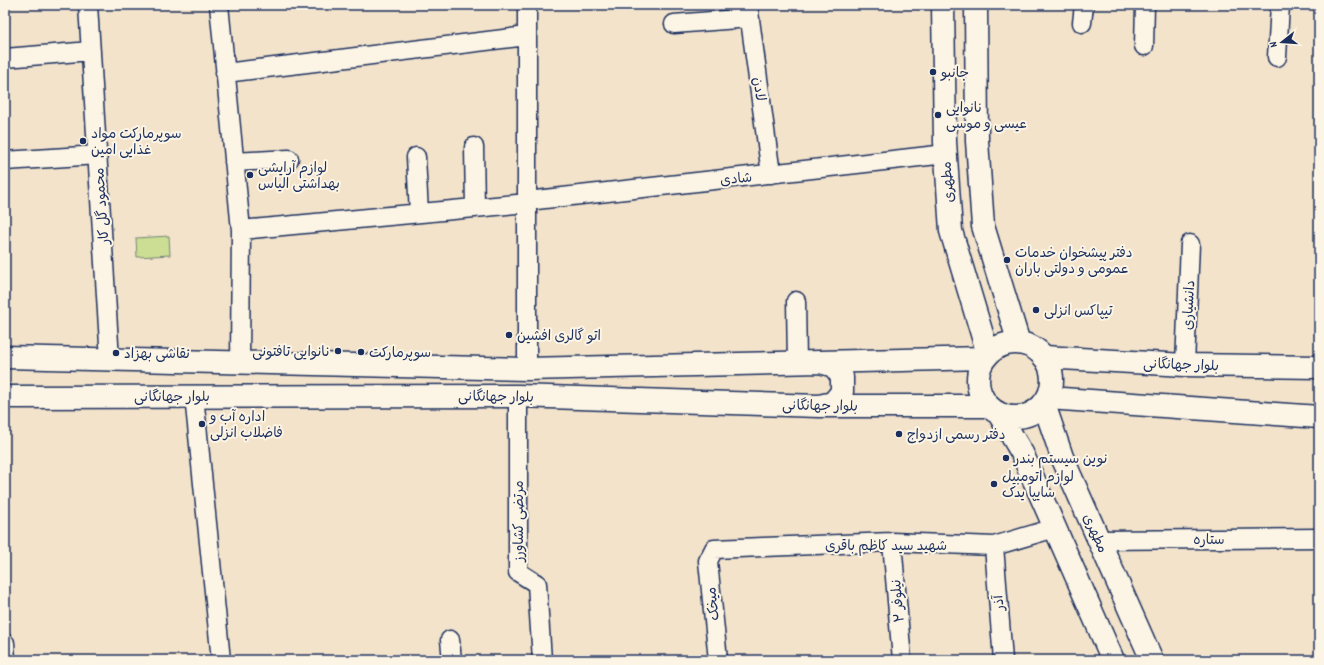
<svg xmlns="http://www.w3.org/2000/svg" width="1324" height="665" font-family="Dekko,'Playpen Sans Arabic',sans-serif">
  <rect width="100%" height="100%" fill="#f3e3cb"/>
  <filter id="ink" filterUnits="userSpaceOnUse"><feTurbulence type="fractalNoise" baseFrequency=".025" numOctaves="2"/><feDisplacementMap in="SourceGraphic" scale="8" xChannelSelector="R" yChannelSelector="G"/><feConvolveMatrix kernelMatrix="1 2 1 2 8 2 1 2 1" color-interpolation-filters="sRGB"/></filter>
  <g filter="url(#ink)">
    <path fill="#ccde93" stroke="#748678" d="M169,236l1,19 -33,2 -1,-19z"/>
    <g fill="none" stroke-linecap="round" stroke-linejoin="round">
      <defs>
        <path id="minor" d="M88,5l22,355
          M219,5l22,225
          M527,5v364
          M748,5l23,169
          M1082,23l2,-18
          M674,24l76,-6
          M1144,46l1,-41
          M1277,57l3,-52
          M5,58l86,-7
          M225,73l302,-37
          M474,147l1,61
          M416,157l3,56
          M5,161l93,-6
          M234,162l55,-3
          M527,201l419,-47
          M796,301l1,61
          M240,362l1,-132 286,-27
          M1185,365l5,-121
          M194,396l27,264
          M518,396v176l19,12 5,76
          M1099,540l220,-2
          M892,542l10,118
          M994,546l9,114
          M450,640l2,20
          M5,643l1,17
          M718,660l-10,-99 6,-12 178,-7 102,4 61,-18"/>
        <path id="tertiary" d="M5,357l522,12 458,-11
          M1044,357l141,8 134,2
          M5,397l513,-1 301,10h168
          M1048,398l271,19
          M819,406l14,-3 9,-11v-15l-8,-11 -14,-4"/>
        <path id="secondary" d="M943,5l2,137 6,89 37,123
          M976,5l1,136 6,85 36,117
          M978 380a37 37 0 1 1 74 0a37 37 0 1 1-74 0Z
          M1044,404l18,53 90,203
          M999,414l23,39 91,207"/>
      </defs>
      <use href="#minor" stroke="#1b2f5e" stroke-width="21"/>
      <use href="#tertiary" stroke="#1b2f5e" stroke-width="25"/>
      <use href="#secondary" stroke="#1b2f5e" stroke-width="25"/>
      <use href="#minor" stroke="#fcf5e5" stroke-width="18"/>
      <use href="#tertiary" stroke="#fcf5e5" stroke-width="22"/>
      <use href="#secondary" stroke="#fcf5e5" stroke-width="22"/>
    </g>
  </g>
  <g fill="#1b2f5e" stroke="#fcf5e5" stroke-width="1.5">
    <circle cx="933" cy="72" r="4"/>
    <circle cx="938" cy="115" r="4"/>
    <circle cx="83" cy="141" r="4"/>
    <circle cx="250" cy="175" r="4"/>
    <circle cx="1007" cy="260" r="4"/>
    <circle cx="1036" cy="310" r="4"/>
    <circle cx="509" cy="335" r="4"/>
    <circle cx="338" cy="351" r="4"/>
    <circle cx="361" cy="352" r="4"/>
    <circle cx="116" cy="353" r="4"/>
    <circle cx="202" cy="424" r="4"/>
    <circle cx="899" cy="434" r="4"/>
    <circle cx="1006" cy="458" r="4"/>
    <circle cx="994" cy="484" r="4"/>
  </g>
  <g text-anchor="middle" stroke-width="4" stroke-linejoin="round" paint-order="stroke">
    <g font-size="14" fill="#1b2f5e" stroke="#fcf5e5" text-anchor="start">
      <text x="941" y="77">جانبو</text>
      <text x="946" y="112">نانوایی<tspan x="946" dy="16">عیسی و موسی</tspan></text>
      <text x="91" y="138">سوپرمارکت مواد<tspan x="91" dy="16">غذایی امین</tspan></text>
      <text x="258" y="172">لوازم آرایشی<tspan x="258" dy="16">بهداشتی الیاس</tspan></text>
      <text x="1015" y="257">دفتر پیشخوان خدمات<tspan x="1015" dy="16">عمومی و دولتی باران</tspan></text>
      <text x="1044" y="315">تیپاکس انزلی</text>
      <text x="517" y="340">اتو گالری افشین</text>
      <text x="330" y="356" text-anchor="end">نانوایی تافتونی</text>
      <text x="369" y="357">سوپرمارکت</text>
      <text x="124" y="358">نقاشی بهزاد</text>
      <text x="210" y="421">اداره آب و<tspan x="210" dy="16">فاضلاب انزلی</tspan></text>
      <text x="907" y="439">دفتر رسمی ازدواج</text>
      <text x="1014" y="463">نوین سیستم بندر</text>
      <text x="1002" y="481">لوازم اتومبیل<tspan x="1002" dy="16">سایپا یدک</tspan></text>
    </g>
    <g font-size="14" fill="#1b2f5e" stroke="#fcf5e5">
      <text transform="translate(760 89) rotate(82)" y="5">لادن</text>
      <text transform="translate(736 178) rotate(-6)" y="5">شادی</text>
      <text transform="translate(947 182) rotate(-94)" y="5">مطهری</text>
      <text transform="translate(101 206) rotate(-94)" y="5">محمود گل کار</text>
      <text transform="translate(1188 305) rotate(-87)" y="5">دانشیاری</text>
      <text transform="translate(1181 364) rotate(2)" y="5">بلوار جهانگانی</text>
      <text x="172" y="401">بلوار جهانگانی</text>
      <text transform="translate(496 396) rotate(1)" y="5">بلوار جهانگانی</text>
      <text transform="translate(820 405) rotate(1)" y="5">بلوار جهانگانی</text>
      <text transform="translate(518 521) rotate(-90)" y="5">مرتضی کشاورز</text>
      <text transform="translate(1096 533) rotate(66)" y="5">مطهری</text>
      <text x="1209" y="544">ستاره</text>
      <text x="886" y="550">شهید سید کاظم باقری</text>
      <text transform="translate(897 601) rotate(-95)" y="5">نیلوفر ۲</text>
      <text transform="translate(998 603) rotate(-95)" y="5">آذر</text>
      <text transform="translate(712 604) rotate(-96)" y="5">میخک</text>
    </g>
  </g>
  <rect width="1324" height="665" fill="none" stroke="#fcf5e5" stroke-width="20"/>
  <rect x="10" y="10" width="1304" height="645" fill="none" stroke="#1b2f5e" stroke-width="1.5" filter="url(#ink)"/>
  <g transform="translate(1282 42) rotate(253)" stroke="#fcf5e5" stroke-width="3" paint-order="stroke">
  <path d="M0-3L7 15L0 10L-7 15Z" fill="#1b2f5e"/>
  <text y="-6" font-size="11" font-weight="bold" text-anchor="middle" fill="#1b2f5e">N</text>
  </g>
</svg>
